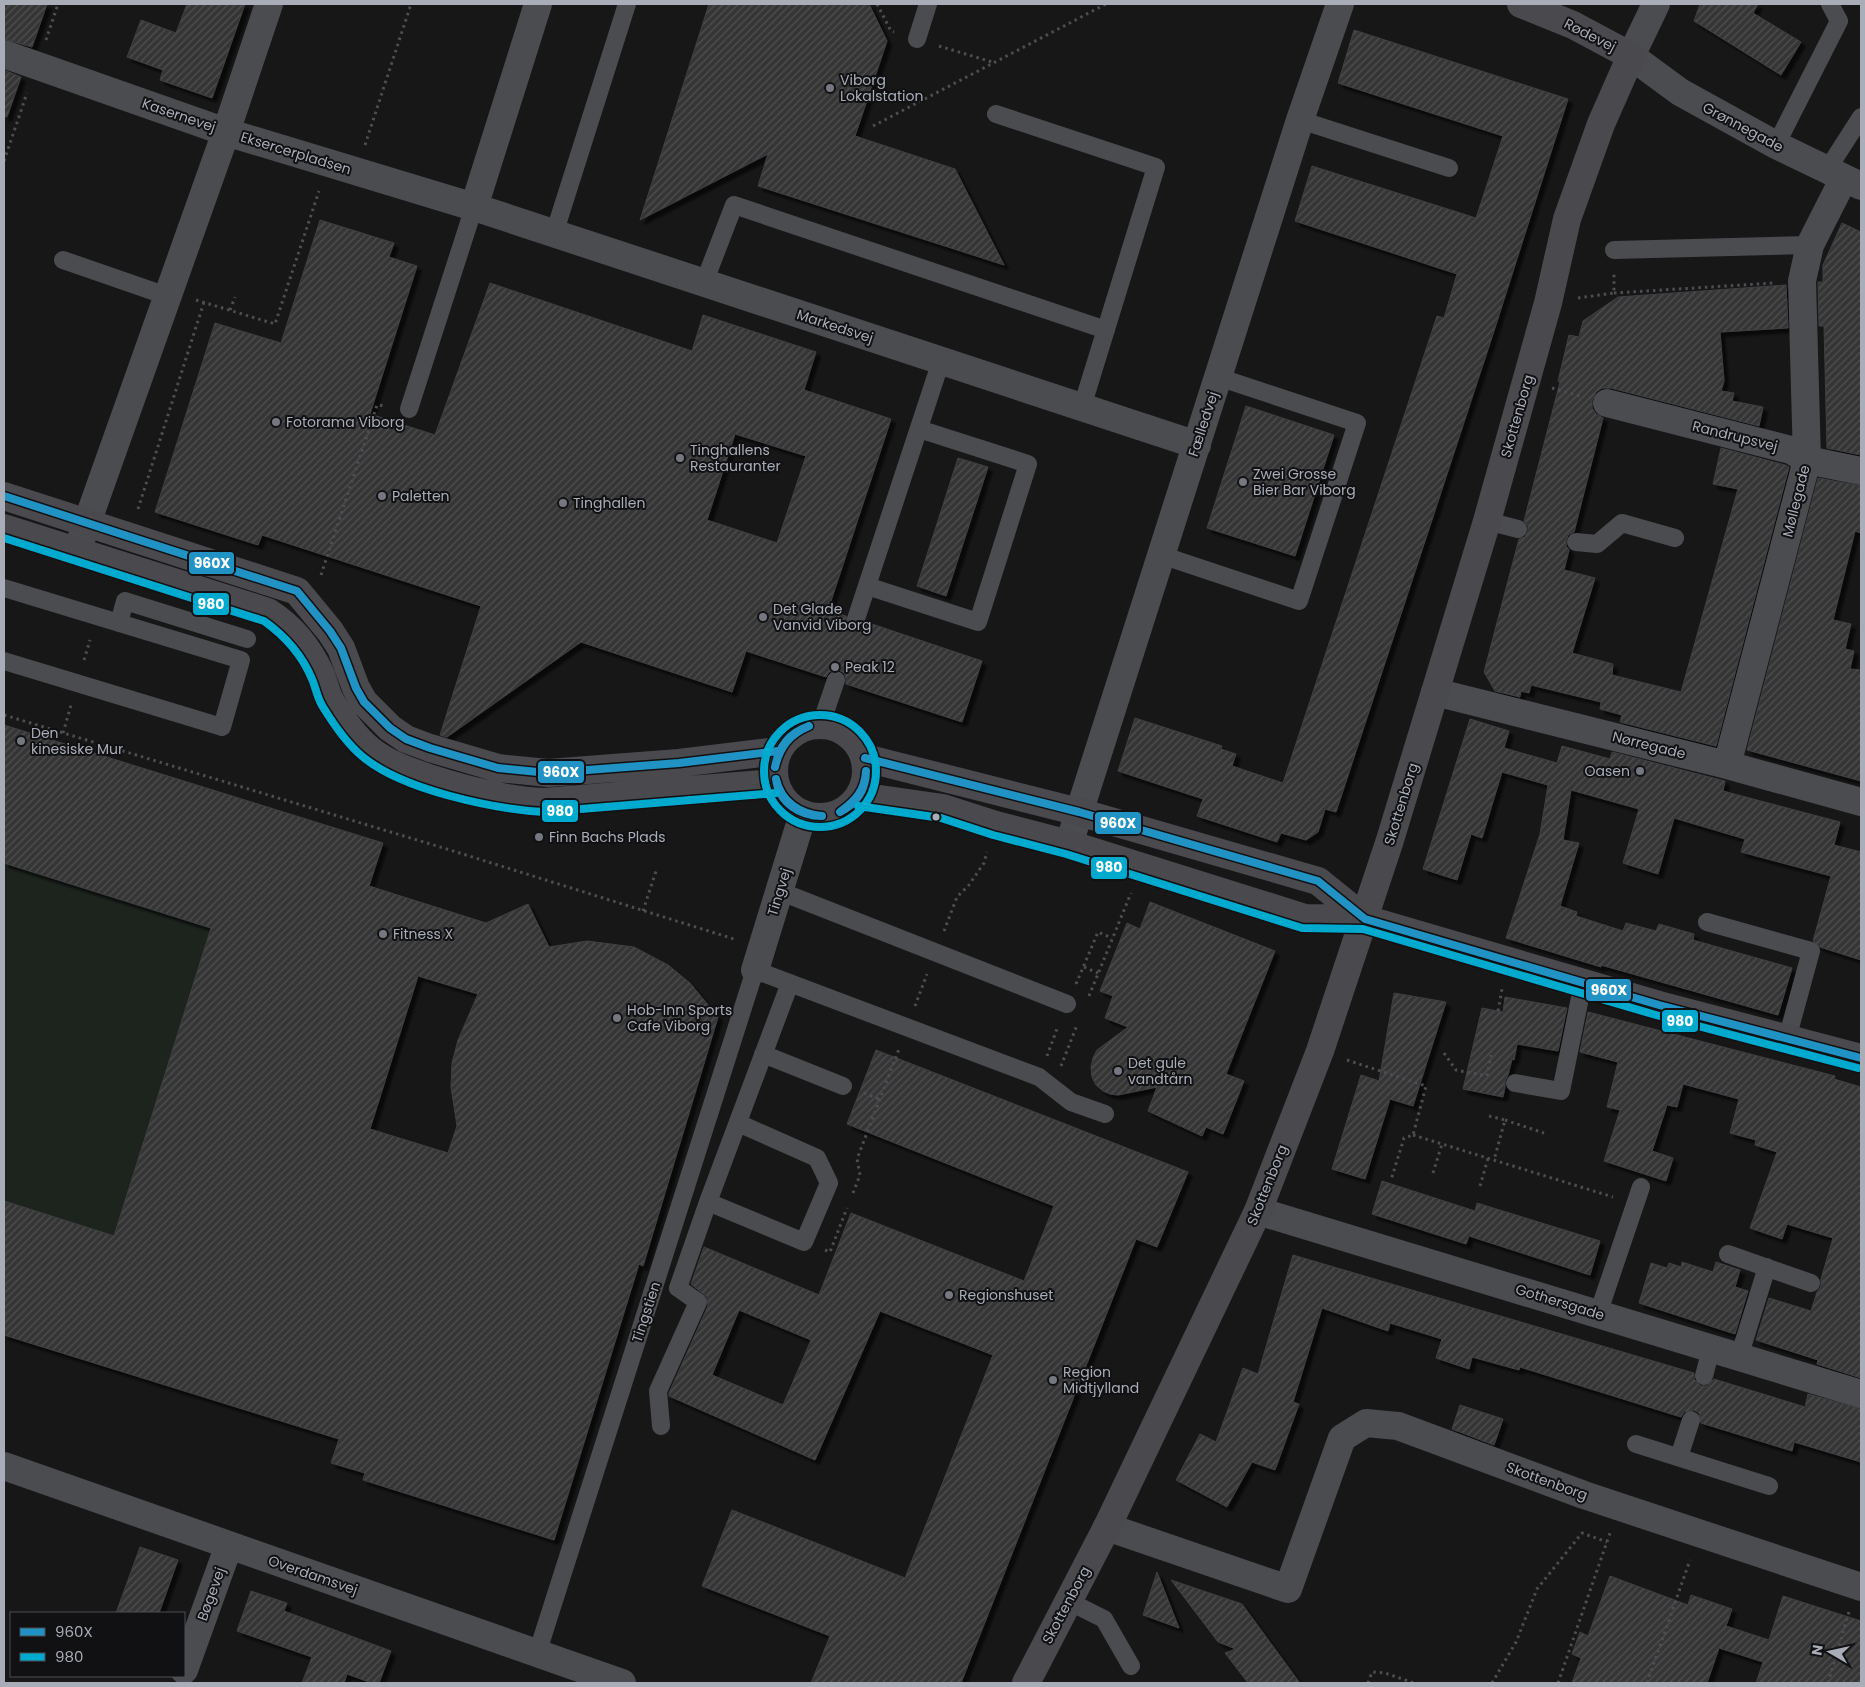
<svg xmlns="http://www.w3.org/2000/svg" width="1865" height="1687" font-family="Poppins,sans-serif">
  <defs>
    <pattern id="building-hatch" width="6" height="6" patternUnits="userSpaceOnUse" patternTransform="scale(1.25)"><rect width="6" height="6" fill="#353536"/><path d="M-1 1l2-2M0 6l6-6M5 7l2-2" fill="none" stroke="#4f5051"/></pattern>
    <filter id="shadow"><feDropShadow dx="4.5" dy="4.5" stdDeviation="1" flood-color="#0009"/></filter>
  </defs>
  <rect width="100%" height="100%" fill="#171717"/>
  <path fill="#1d241e" d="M4,863l207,65 -97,308 -110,-35z"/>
  <path fill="url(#building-hatch)" stroke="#3f4043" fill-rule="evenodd" filter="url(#shadow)" d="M4,4h43l-15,43 -28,-8z
    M187,4h58l-33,94 -52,-18 3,-10 -36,-13 14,-37 35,13z
    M709,4h160l18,37 -32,95 100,33 49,96 -246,-79 10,-32 -128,66z
    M1700,4h58l-5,9 48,29 -20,33 -87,-54z
    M1354,30l214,69 -75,235 -157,478 -11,-3 -7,23 -12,8 -25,-7 -4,9 -80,-26 6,-17 -85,-28 17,-53 87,28 -1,3 15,5 -4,12 51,17 154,-467 7,2 13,-44 -162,-53 17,-55 164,52 27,-82 -165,-53z
    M4,70l17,7 -14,40 -3,-1z
    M320,220l74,23 -5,14 28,9 -47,148 65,21 55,-152 202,68 11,-36 113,37 -12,38 87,29 -63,191 18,6 2,10 5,3 10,-2 3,-5 116,39 -20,61 -116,-38v-6l-2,-5 -5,-3 -10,2 -3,5 -80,-26 -14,41 -151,-50 -134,95 -7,-2 41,-129 -219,-71 -4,10 -103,-33 60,-189 66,20zM735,434l71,22 -29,87 -70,-23z
    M1842,223l19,9v223l-34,-7 -3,-122h-5l-1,-44h5v-17z
    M1786,285l2,43 -68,4 4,49 -3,10 13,2 -2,8 31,6 -4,19 -148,-38h-9l-6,4 -4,8v8l4,6 7,4 -29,114 -6,3 -2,6v5l3,4 -5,20 31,8 -23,75 41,11 -1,11 69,17 57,-203 -25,-5 8,-36 64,17 4,2 -73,279 -96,-24 2,-7 -22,-6 1,-7 -70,-17 -2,8 -8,-2 -1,6 -25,-6 -11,-19 35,-133 6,-2 3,-6v-5l-4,-5 36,-139 -2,-1 11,-46 10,2 4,-16 35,-24z
    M1246,406l88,29 -39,121 -88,-28z
    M958,458l30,9 -42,129 -29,-10z
    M1818,478l43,8v47l-6,-2 -22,89 18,4 -6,25 9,2 -4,18 11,1v111l-114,-31z
    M1470,719l39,12 -5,17 53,15 5,-17 48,13 2,-7 113,29 -2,10 117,31 -6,23 27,7v108l-41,-13 -7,-6 18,-65 -90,-24 4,-13 -71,-21 -16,56 -35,-11 16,-54 -68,-19 -8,50 16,3 -19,63 17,6 -1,4 47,15 3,-8 30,8 3,-7 35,10 -1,6 99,28 -14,47 -177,-50v2l-95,-29 34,-104 8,-49 -46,-13 -20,66 -11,-4 -14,46 -34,-11z
    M4,725l379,118 -14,43 117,37 42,-19 21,43 38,-6 47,6 34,18 22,18 28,34 -75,249 -4,-2 -85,276 -191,-60 2,-7 -34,-10 8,-24 -335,-104v-134l110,35 97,-308 -207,-65zM418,976l60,18 -20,46 -6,23 -1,24 6,39 -9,27 -78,-24z
    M1150,902l125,49 -49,123 18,7 -21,53 -17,-7 -4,9 -54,-25 9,-24 -39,8 -8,-1 -7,-3 -7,-6 -4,-8 -1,-10 2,-9 4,-8 31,-23 -23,-9 8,-22 -13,-5 27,-68 13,6z
    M1394,993l52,9 -33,104 -23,-7 -25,80 -33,-10 29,-94 18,6z
    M1505,997l62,11 -9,43 -41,-7 -3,16 -2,-1 -4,16 -3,6v6l-2,10 -40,-8 19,-81 21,4z
    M1588,1012l247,64 -1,3 27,8v291l-44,-14 1,-4 -62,-20 13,-42 42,13 6,-19 4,-6v-7l12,-41 -46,-14 -5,15 -32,-11 27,-76 -22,-7 1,-5 -26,-7 9,-34 -56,-15 -6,23 -10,-2 -15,46 21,7 -7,23 -62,-20 16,-51 -13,-3 11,-45 -38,-10z
    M876,1050l312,122 -31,75 -21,-8 -175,444h-150l19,-47 -128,-50 30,-76 173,68 88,-223 -113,-44 -65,149 -146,-64v-3l39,-87 -1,-9 -16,-13 13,-37 115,48 32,-82 173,68 30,-75 -207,-82zM739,1310l72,30 -28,65 -71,-30z
    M1382,1181l93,30 2,-8 123,38 -10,34 -121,-39 -3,8 -94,-30z
    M1293,1255l401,118v6l7,7h6l7,-7 91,28 3,-13 53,15v53l-67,-20 -2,9 -91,-28 -2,-10 -5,-3 -10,2 -3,5 -161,-50 -1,3 -47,-13 -3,12 -33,-11 6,-19 -52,-16 -2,8 -66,-23 -29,94 6,2 -24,66 -23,-8 -25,45 -51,-27 24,-46 16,8 27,-74 15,6z
    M1682,1262l31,10 3,-10 24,8 -5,17 13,4 -13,43 -96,-31 12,-40 16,5 2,-5 12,4z
    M1460,1405l43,14 -9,26 -42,-16z
    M140,1547l38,13 -19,53h-43z
    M1157,1572l22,56 -36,-13z
    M1610,1576l78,29 3,-10 41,14 -6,17 43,14 14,-44 78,25v62h-105l7,-21 -44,-14 -12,35h-135l9,-25 -9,-4 8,-22 8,4z
    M1171,1580l71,24 58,79h-52l-23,-30 11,-4 -18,-7z
    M251,1591l36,12 -3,8 107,40 -12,32h-7l-25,-9 -3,9h-42l10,-26 -75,-26z"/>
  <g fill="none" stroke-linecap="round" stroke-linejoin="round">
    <path stroke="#4d4e52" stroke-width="3" stroke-dasharray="2.5 4" stroke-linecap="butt" d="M877,4l14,27 3,1
      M46,40l12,-36
      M939,46l53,16
      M873,126l233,-122
      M365,145l46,-141
      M4,161l23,-68
      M1614,293l160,-10
      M1578,298l36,-5v-20
      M196,300l79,24 44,-133
      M230,310l5,-13
      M1552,388l28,8
      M138,509l66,-207
      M321,575l56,-170 9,1
      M84,660l6,-20
      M4,715l446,135 284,89
      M63,733l8,-28
      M643,911l14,-43
      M944,931l13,-34 12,-12 15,-22 3,-11
      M1084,967l14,6
      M1076,984l22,-52 14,6
      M1089,996l42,-103
      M915,1006l12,-32
      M1498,1011l4,-22
      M1444,1053l12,17 30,6
      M1047,1056l11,-30
      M1347,1060l79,26 -13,49 -9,3 -13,42
      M1061,1066l16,-41
      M1487,1076l4,-21
      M864,1093l15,6
      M1489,1116l16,4 -11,40
      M1505,1120l39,13
      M1413,1135l200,62
      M1433,1173l9,-29
      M1480,1186l8,-28
      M853,1193l7,-18 -3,-16 42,-110
      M825,1250l5,2 17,-44
      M1368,1683l4,-11 13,1 29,10
      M1492,1683l24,-41 21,-53 45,-56 25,9
      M1558,1683l52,-150
      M1647,1683l43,-123
      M1828,1683l21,-71"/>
    <path stroke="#4b4c50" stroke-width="18" d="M917,39l11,-35
      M996,114l160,53 -74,240
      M1300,120l149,48
      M1776,145l63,-124 -9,-17
      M1827,170l34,-53
      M554,234l73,-230
      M1614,250l196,-5
      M63,260l104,36
      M704,283l30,-78 372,125
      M409,409l65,-202
      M1487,521l31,8
      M1576,542l21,2 25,-21 53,15
      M1161,555l138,46 58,-178 -139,-46
      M867,586l111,36 50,-158 -109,-35
      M4,588l237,72 -19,67 -218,-66
      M856,619l85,-258
      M119,623l6,-22 122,38
      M821,724l15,-44
      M779,891l288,113
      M1707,922l104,29 -24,88
      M763,1054l80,32
      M1515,1083l46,8 22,-108
      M738,1123l79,35 12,25 -25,59 -96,-40 82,-219
      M1728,1254l83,29
      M1598,1314l43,-127
      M1739,1357l28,-90
      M1704,1376l7,-27
      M661,1426l-3,-35 40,-89 -20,-14 30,-86
      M1636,1444l133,42
      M1679,1457l12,-37
      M1068,1601l36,18 27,47
      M537,1654l218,-684 284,107 32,25 34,12"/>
    <path stroke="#4b4c50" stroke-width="28" d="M1656,4l-25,52 49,36 96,53 85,41
      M4,54l222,78 43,-128
      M474,207l64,-203
      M1607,403l184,47 16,10 54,11
      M77,551l149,-419 248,75 723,238
      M1435,692l292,73 134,37
      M1727,765l80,-305 -5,-179 8,-36 34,-67
      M1069,844l231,-724 40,-116
      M755,970l48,-156
      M1258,1211l603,183
      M4,1466l618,217
      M1107,1527l181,62 54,-151 24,-15 32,3 186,69 277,92
      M184,1670l45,-125"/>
    <path stroke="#4a4a4e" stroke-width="28" d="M4,496l293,95 33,40 11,17 15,40 8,14 26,26 16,11 24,9 68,20 50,5 131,-10 99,-12
      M4,528l264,84c25,16 41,36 53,63 3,8 5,17 9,25 11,18 24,37 40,50 18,14 38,21 59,28 38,12 75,22 115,24l231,-19
      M774 771a46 46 0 1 1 92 0a46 46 0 1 1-92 0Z
      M865,758l214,54 239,69 47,38
      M859,796l84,12 53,17 73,19 236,74 60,1 294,86 202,53
      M1026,1683l81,-156 151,-316 62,-160 70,-211 97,-319 61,-218 19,-84 34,-95 30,-68 -58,-31 -52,-21"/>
    <defs>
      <path id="bus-1" d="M4,496l293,95 33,40 11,17 15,40 8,14 26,26 16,11 24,9 68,20 50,5 131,-10 99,-12
        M865,758l214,54 239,69 47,38 294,86 202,53
        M775,767c4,-21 14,-34 34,-41
        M775,767c5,-21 15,-33 34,-41
        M776,779c5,23 24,35 46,37
        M776,779c3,24 24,37 46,37
        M840,812c15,-11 25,-21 26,-41
        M840,812c16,-8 26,-22 26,-41"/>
      <path id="bus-2" d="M4,538l260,83c21,15 38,34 48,58 4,9 5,19 11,28 11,18 24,37 40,50 40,33 130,52 181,55l232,-19
        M764 771a56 56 0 1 1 112 0a56 56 0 1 1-112 0Z
        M858,806l83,12 52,17 73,19 236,74 61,1 293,86 202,53"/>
    </defs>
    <use href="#bus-1" stroke="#111113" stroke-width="11"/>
    <use href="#bus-2" stroke="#111113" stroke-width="11"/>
    <use href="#bus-1" stroke="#2093c4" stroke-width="8"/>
    <use href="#bus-2" stroke="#00a9ce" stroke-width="8"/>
  </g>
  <g fill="#757880" stroke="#111113" stroke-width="2">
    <circle cx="830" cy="88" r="5"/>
    <circle cx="276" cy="422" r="5"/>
    <circle cx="680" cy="458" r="5"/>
    <circle cx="1243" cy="482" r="5"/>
    <circle cx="382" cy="496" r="5"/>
    <circle cx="563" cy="503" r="5"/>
    <circle cx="763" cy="617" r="5"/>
    <circle cx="835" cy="667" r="5"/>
    <circle cx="21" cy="741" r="5"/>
    <circle cx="1640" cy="771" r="5"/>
    <circle cx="539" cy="837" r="5"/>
    <circle cx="383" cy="934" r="5"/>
    <circle cx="617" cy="1018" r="5"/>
    <circle cx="1118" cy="1071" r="5"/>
    <circle cx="949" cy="1295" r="5"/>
    <circle cx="1053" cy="1380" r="5"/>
  </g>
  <circle fill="#a8adb8" stroke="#111113" stroke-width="2" cx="936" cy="817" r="4.5"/>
  <g text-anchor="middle" stroke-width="4" stroke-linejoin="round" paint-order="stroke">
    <g font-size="14" fill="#a8adb8" stroke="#111113">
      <text transform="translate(1590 35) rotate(27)" y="5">Rødevej</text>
      <text transform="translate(179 115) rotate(19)" y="5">Kasernevej</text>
      <text transform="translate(1743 127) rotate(28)" y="5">Grønnegade</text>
      <text transform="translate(296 153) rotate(17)" y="5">Eksercerpladsen</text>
      <text transform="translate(835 326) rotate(18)" y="5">Markedsvej</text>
      <text transform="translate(1517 416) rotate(-74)" y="5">Skottenborg</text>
      <text transform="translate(1203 424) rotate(-72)" y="5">Fælledvej</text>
      <text transform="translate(1735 436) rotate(14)" y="5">Randrupsvej</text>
      <text transform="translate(1796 501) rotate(-76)" y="5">Møllegade</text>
      <text transform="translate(1649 745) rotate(14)" y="5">Nørregade</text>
      <text transform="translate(1401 804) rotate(-73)" y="5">Skottenborg</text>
      <text transform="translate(779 892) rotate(-73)" y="5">Tingvej</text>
      <text transform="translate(1267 1185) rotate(-68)" y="5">Skottenborg</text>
      <text transform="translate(1560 1302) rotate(17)" y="5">Gothersgade</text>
      <text transform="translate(646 1312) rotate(-72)" y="5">Tingstien</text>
      <text transform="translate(1547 1481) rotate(20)" y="5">Skottenborg</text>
      <text transform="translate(313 1575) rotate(19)" y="5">Overdamsvej</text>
      <text transform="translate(211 1594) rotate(-70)" y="5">Bøgevej</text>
      <text transform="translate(1066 1605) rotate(-62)" y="5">Skottenborg</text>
    </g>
    <g font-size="14" fill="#a8adb8" stroke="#111113" text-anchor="start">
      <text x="840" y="85">Viborg<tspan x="840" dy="16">Lokalstation</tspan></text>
      <text x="286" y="427">Fotorama Viborg</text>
      <text x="690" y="455">Tinghallens<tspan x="690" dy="16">Restauranter</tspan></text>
      <text x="1253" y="479">Zwei Grosse<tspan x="1253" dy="16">Bier Bar Viborg</tspan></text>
      <text x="392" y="501">Paletten</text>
      <text x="573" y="508">Tinghallen</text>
      <text x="773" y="614">Det Glade<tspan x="773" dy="16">Vanvid Viborg</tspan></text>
      <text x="845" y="672">Peak 12</text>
      <text x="31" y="738">Den<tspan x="31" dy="16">kinesiske Mur</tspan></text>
      <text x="1630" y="776" text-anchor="end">Oasen</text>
      <text x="549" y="842">Finn Bachs Plads</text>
      <text x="393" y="939">Fitness X</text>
      <text x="627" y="1015">Hob-Inn Sports<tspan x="627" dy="16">Cafe Viborg</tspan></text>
      <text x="1128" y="1068">Det gule<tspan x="1128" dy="16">vandtårn</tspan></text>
      <text x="959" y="1300">Regionshuset</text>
      <text x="1063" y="1377">Region<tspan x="1063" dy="16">Midtjylland</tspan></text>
    </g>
  </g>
  <g stroke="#111113" stroke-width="2">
    <rect x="188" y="551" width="47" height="24" rx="5" fill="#2093c4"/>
    <rect x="192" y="592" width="38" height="24" rx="5" fill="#00a9ce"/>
    <rect x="537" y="760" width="48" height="24" rx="5" fill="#2093c4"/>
    <rect x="541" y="799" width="38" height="24" rx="5" fill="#00a9ce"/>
    <rect x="1094" y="811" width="48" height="24" rx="5" fill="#2093c4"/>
    <rect x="1090" y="856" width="38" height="24" rx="5" fill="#00a9ce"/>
    <rect x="1585" y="978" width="47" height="24" rx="5" fill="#2093c4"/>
    <rect x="1661" y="1009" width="38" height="24" rx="5" fill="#00a9ce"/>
  </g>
  <g font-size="14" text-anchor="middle" font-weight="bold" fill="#fff">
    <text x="212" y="568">960X</text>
    <text x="211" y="609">980</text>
    <text x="561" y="777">960X</text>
    <text x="560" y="816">980</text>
    <text x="1118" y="828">960X</text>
    <text x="1109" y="872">980</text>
    <text x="1609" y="995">960X</text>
    <text x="1680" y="1026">980</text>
  </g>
  <rect width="1865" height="1687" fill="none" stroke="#a8adb8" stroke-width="10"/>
  <rect x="10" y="1612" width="175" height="65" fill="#111113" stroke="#4d4f55"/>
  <rect x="20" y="1628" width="25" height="8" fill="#2093c4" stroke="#4d4f55"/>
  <text x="55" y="1637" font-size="15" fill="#a8adb8">960X</text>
  <rect x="20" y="1653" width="25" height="8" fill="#00a9ce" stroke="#4d4f55"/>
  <text x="55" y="1662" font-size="15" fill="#a8adb8">980</text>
  <g transform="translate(1830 1652) rotate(279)" stroke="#111113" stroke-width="4" paint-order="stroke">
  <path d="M0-4L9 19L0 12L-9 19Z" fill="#a8adb8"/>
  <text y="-8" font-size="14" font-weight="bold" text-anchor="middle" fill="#a8adb8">N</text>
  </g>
</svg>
